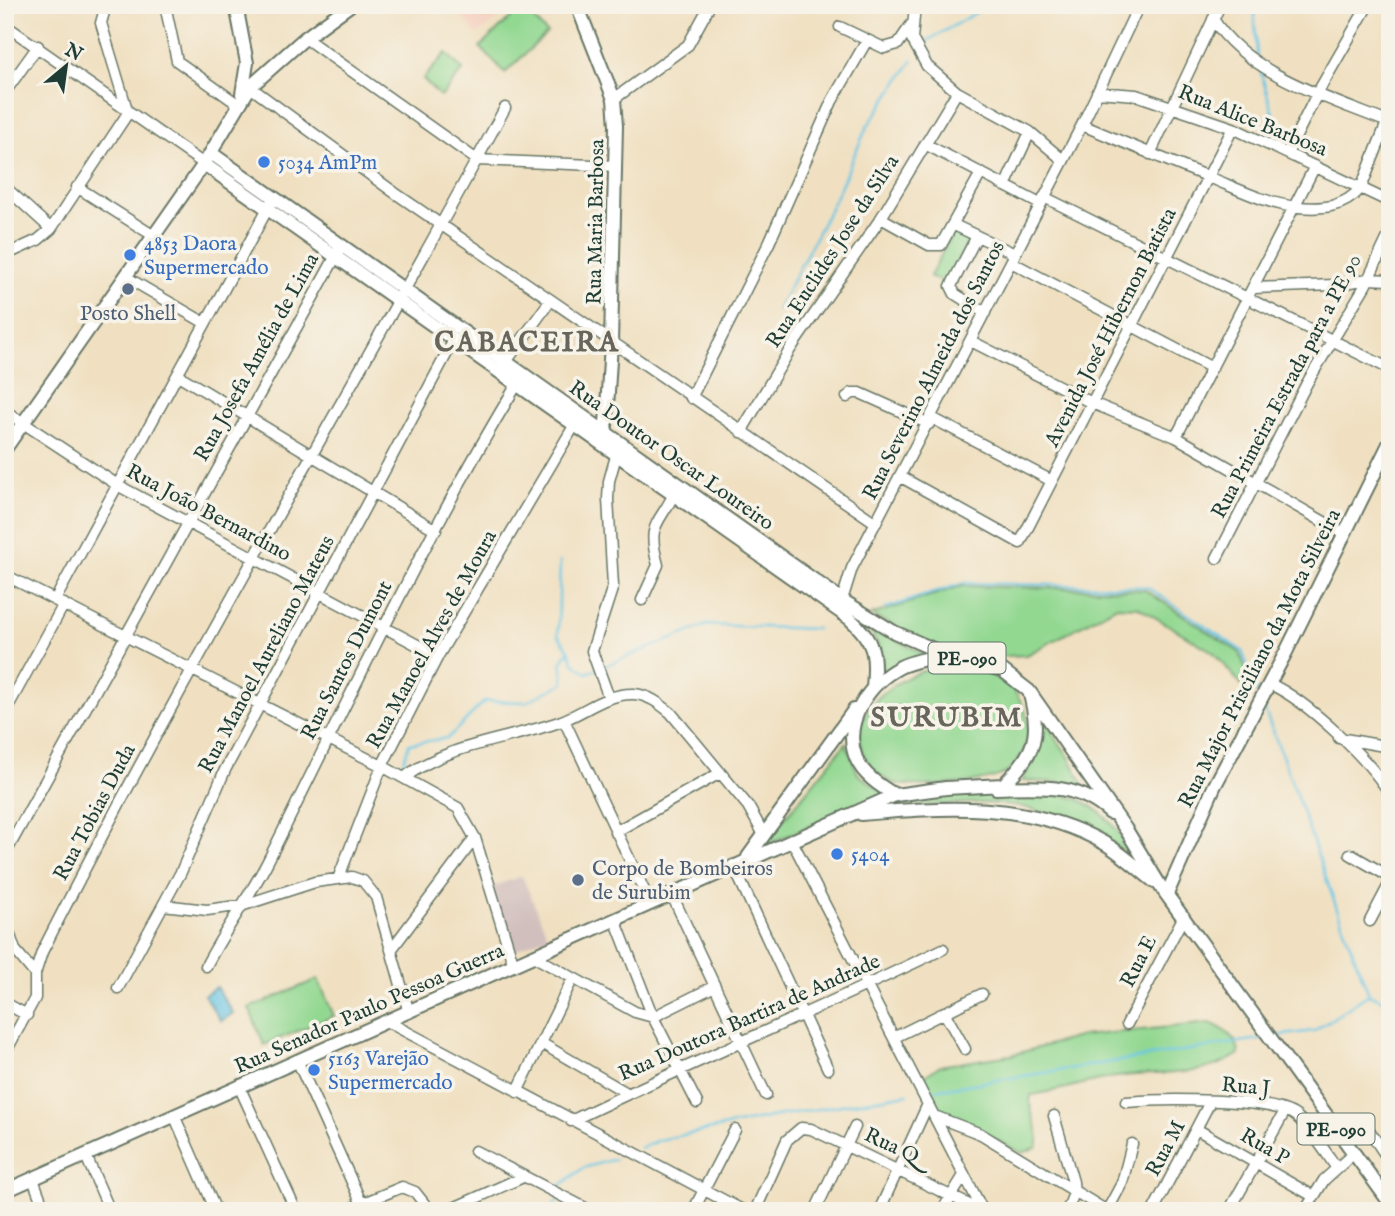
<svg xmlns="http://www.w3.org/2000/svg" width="1395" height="1216" font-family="'IM FELL English',serif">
  <rect width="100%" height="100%" fill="#f7f3e8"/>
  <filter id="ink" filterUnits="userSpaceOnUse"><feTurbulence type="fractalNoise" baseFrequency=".0143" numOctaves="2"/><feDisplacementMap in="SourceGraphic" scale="14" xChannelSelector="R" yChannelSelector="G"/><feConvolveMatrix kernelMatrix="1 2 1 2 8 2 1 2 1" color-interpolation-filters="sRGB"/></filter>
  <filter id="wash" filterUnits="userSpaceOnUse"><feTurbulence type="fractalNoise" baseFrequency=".00686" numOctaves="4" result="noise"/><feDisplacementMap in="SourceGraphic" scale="28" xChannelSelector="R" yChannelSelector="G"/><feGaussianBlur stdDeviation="1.57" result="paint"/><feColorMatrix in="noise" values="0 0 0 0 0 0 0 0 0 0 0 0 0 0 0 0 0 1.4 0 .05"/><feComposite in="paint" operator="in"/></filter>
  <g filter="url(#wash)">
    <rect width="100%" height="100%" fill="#f0e0c1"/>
    <path fill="#f5d2c2" d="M452,5h61l-36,30z"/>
    <path fill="#d1bfbd" d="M522,876l26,60 -37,16 -19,-65z"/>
    <path fill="#92d891" stroke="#588a62" stroke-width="2" d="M522,7l25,26 -42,40 -25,-26z
      M446,53l17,17 -22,27 -18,-18z
      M954,231l16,8 -25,45 -15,-8z
      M962,586l183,4 94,62 15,38 -3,6 -38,-44 -75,-45 -21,-1 -90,49 -55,3 -24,-5 -77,-38z
      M863,622l61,32 -43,23c4,-23 -4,-38 -18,-55z
      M963,668c13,2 29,6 40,14 30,21 34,62 7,88 -16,14 -95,19 -116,13 -14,-5 -24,-16 -30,-28 -19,-39 25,-72 56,-83 14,-4 29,-4 43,-4z
      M1041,716l28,41 18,34 -28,-9 -37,-1 16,-29z
      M846,743l12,31 28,20 -120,51 -1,-3z
      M1033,791c60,2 75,25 107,71 -46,-33 -99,-59 -158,-59 -30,-1 -61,5 -91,2 15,-14 116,-12 142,-14z
      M318,979l16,37 -70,29 -15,-37z
      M1210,1023c13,5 29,16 29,31 -36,25 -82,17 -122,23 -29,4 -57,14 -86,18 -5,20 12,31 6,52l-15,6 -87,-43 -14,-31 18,-13 72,-11 71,-19z"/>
    <path fill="#66c5e4" stroke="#42818c" stroke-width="2" d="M216,987l17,26 -12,8 -17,-26z"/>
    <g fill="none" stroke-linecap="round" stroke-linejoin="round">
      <path stroke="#66c5e4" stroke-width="2.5" d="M1254,5l3,52
        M924,43l65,-38
        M1260,70l20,67
        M777,311l55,-106 35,-78 46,-67
        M560,562l-2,73 11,15
        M886,608l78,-25 183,4 95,64 16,42
        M1263,706c38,95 68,193 106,288
        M403,763l6,-19 39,-6 37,-37 41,1 38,-19 -3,-20 8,-13 4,12 14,11 120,-48 110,4
        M1276,1036l38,-5 55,-37 21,9
        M934,1090l332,-52
        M640,1148l19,-8 117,-24 132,-22
        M561,1185l22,-17 32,-9
        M548,1211l9,-10"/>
    </g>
  </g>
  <g filter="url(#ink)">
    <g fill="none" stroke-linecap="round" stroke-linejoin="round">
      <defs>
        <path id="minor" d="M106,5l-5,18 27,90
          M165,5l12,56 62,44
          M915,5l-3,34 15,27 30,26 73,40 33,28
          M1386,5l4,3
          M1213,19c35,56 118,80 177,104
          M5,25l199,139
          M840,27l44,21 14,-4 13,-19
          M305,38l172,122 139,6
          M250,87l145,106 481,330
          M5,92l33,-46
          M1097,92l39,3 97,33 157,74
          M614,99l74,-54 22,-40
          M1082,125c43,18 86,36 129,53 27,11 58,27 87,29 24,2 46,1 63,-19l29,-73
          M925,144l115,60
          M1288,152l30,-60 50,-87
          M1150,154l70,-149
          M1005,186l25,-54
          M5,187l46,42
          M77,187l77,49
          M1044,197l346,172
          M881,218l48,27h12l40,-72
          M954,225l61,29
          M977,236l-26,50 4,8 30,19
          M5,255l33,-15 13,-11 77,-116
          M1011,262l201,106
          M126,277l79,46
          M1254,288l80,-3 34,-6 22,1
          M971,341l121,62 84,34 169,97
          M503,366l47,-65
          M178,375l258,155
          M847,397l5,-4h8l69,31
          M691,398l78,-155 63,-142 34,-59
          M5,411l114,75 319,170
          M932,418l120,63
          M741,432l50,-84 90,-130 76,-126
          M1176,437l139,-271
          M901,477l119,66 213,-415
          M1217,558l90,-175 58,-97 25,-53
          M5,575l377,191 76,42 17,30 39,128
          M55,600l219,-403
          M642,600l16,-35c-12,-43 1,-39 18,-75
          M842,600l10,-32 230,-443 57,-120
          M1270,684c36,16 100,76 120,110
          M609,698l-17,-47 21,-65 -5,-87 1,-18 7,-25
          M5,712l59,-108
          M564,720l86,183
          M1339,738l51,9
          M404,778c43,-34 104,-38 155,-56 25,-9 47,-29 75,-28 15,1 26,10 37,19l77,93 15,27
          M615,832l105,-59
          M791,839l192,372
          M5,854l337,-609
          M1350,854l40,23
          M733,865l95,204
          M5,876v30
          M338,879l44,-113 56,-110 136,-230
          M671,893l95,202
          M163,905l44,5 37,-5 71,-23 37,-5 11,4 13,16 33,116
          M615,919l38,98 44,86
          M5,921l10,29 20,24
          M1370,921l20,-38
          M391,950l84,-112
          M535,957l100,55 18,5 62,-31
          M206,966c19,-37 43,-68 62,-105 81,-161 157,-326 251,-480
          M118,988l63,-116 44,-102 229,-430
          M5,1003l22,12
          M944,1012l21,37
          M388,1022l356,189
          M1127,1024l57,-108
          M895,1037l87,-43
          M541,1043l86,50
          M5,1053l30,-55v-24l7,-22c145,-286 310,-562 463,-844
          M297,1060l68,151
          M239,1086l57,125
          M517,1092l55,-112
          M1126,1102c32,-3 146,-5 170,14 16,14 28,34 40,51
          M174,1115l42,96
          M1054,1116l19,66 1,11 -7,18
          M937,1117l44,17 126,77
          M571,1121c123,-60 249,-112 372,-172
          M1365,1124l25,38
          M1198,1130l115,66
          M475,1151l116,60
          M86,1156l24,55
          M33,1179l12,32
          M344,1211l58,-24 13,5 15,19
          M447,1211l76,-34
          M693,1211l42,-81
          M755,1211l32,-71 14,-12 10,1 171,82
          M815,1211l40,-84
          M879,1211l49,-107
          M942,1211l21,-34
          M1107,1211l15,-28 10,-39
          M1153,1211l57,-109
          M1229,1211l56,-100
          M1305,1211l19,-31 29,-26"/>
        <path id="major" d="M236,5l11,58 -5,31
          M577,5l37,94 2,27 -5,218 -6,96
          M211,153l631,447 52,32 53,23
          M204,164l645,454c26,23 27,37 24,70
          M5,449l199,-285 46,-77 55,-49 45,-33
          M947,655l55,15 27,21c13,45 6,62 -26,94l-57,3 -51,7c-15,-9 -32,-20 -39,-37 -14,-36 13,-75 44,-91 14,-7 31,-9 47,-12z
          M1029,691l98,140 34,56 229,316
          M996,788c42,-1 81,-6 114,25
          M861,814c82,-7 168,-14 243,29 18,10 35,27 51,39
          M748,857l106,-147
          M1167,894l47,-107 71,-133 105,-212
          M5,1191l890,-396"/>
      </defs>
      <use href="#minor" stroke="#687665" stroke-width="13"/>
      <use href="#major" stroke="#687665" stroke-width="16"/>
      <use href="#minor" stroke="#fff" stroke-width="10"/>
      <use href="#major" stroke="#fff" stroke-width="12"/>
    </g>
  </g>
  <g fill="#3f7fe0" stroke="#f7f3e8" stroke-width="2.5">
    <circle cx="264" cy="162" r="7"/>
    <circle cx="130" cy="255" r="7"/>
    <circle cx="837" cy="854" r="7"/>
    <circle cx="314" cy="1070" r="7"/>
  </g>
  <g fill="#5c6f8a" stroke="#f7f3e8" stroke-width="2.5">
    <circle cx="128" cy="289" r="7"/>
    <circle cx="578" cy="880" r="7"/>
  </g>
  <g text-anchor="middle" stroke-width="7" stroke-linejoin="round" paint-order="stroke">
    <g fill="#f7f3e8" stroke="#60746a" stroke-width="2">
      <rect x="928.5" y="642.5" width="77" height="31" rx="5"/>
      <rect x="1297.5" y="1113.5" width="77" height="31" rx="5"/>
    </g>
    <g font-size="19" font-weight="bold" fill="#1f3d34">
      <text x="967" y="665">PE-090</text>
      <text x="1336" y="1136">PE-090</text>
    </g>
    <g font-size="21" fill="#1f3d34" stroke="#f7f3e8">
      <text transform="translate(1253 120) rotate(22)" y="7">Rua Alice Barbosa</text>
      <text transform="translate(595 222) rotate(-89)" y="7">Rua Maria Barbosa</text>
      <text transform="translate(832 251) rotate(-57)" y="7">Rua Euclides Jose da Silva</text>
      <text transform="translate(1110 327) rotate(-63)" y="7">Avenida José Hibernon Batista</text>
      <text transform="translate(256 357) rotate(-61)" y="7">Rua Josefa Amélia de Lima</text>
      <text transform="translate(933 370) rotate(-63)" y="7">Rua Severino Almeida dos Santos</text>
      <text transform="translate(1286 386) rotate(-62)" y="7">Rua Primeira Estrada para a PE 90</text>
      <text transform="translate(672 455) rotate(35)" y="7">Rua Doutor Oscar Loureiro</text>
      <text transform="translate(209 512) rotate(28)" y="7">Rua João Bernardino</text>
      <text transform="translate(431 639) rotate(-61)" y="7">Rua Manoel Alves de Moura</text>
      <text transform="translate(266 654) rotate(-62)" y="7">Rua Manoel Aureliano Mateus</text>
      <text transform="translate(1259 658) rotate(-63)" y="7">Rua Major Prisciliano da Mota Silveira</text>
      <text transform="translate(346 660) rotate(-63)" y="7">Rua Santos Dumont</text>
      <text transform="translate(94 812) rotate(-62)" y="7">Rua Tobias Duda</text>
      <text transform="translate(1138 961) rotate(-63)" y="7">Rua E</text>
      <text transform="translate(369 1008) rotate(-24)" y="7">Rua Senador Paulo Pessoa Guerra</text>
      <text transform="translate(749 1017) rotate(-24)" y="7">Rua Doutora Bartira de Andrade</text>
      <text transform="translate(1246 1086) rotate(5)" y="7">Rua J</text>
      <text transform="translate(892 1145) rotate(25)" y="7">Rua Q</text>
      <text transform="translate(1265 1146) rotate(30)" y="7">Rua P</text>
      <text transform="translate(1165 1148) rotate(-62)" y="7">Rua M</text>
    </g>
    <g font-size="21" fill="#366cbe" stroke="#f7f3e8" text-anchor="start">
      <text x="278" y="169">5034 AmPm</text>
      <text x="144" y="250">4853 Daora<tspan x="144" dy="24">Supermercado</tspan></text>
      <text x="851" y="861">5404</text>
      <text x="328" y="1065">5163 Varejão<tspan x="328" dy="24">Supermercado</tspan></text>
    </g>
    <g font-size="21" fill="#4e5e75" stroke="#f7f3e8">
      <text x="128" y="320">Posto Shell</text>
      <text x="592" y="875" text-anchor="start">Corpo de Bombeiros<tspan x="592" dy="24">de Surubim</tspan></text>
    </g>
    <g font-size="28" font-weight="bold" letter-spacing="2" fill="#68665c" stroke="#f7f3e8">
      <text x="527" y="351">CABACEIRA</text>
      <text x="947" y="726">SURUBIM</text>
    </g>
  </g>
  <rect width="1395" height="1216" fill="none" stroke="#f7f3e8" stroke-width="28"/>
  <g transform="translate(66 66) rotate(29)" stroke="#f7f3e8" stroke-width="5" paint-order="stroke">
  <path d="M0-5L12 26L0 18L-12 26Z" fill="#1f3d34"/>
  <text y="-10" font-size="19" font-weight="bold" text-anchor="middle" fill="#1f3d34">N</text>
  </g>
</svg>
